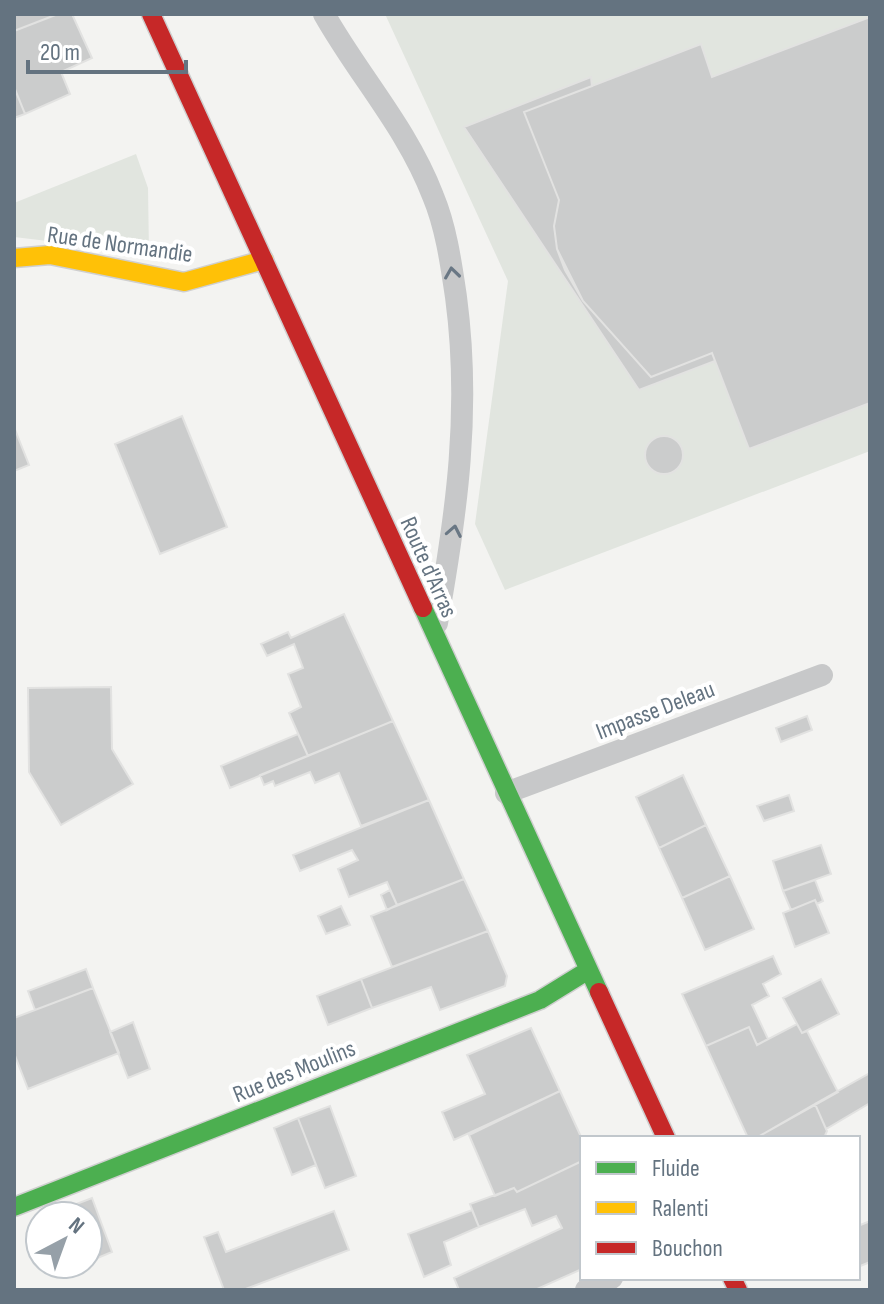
<svg xmlns="http://www.w3.org/2000/svg" width="884" height="1304" font-family="'Sofia Sans Condensed',sans-serif">
  <rect width="100%" height="100%" fill="#f3f3f1"/>
  <path fill="#e1e5df" d="M385,14h485v437l-365,139 -30,-66 33,-243z
    M136,154l12,34 1,65 -135,-16v-34z"/>
  <path fill="#cbcccc" stroke="#e2e2e1" stroke-width="2" d="M14,14h44l-44,17z
    M58,14h14l20,44 -31,14 9,22 -45,20 -11,-27v-56z
    M870,17v386l-121,46 -37,-96 -61,24 -68,-76 -26,-52 -3,-23 5,-26 -35,-88 177,-68 11,33z
    M591,77l1,9 -68,26 35,88 -5,26 3,23 8,21 18,31 68,76 61,-24 3,8 -76,29 -175,-263z
    M15,89l10,25 -11,4v-29z
    M182,416l45,111 -67,27 -45,-110z
    M14,427l15,38 -15,6z
    M645 455a19 19 0 1 1 38 0a19 19 0 1 1-38 0Z
    M344,614l49,107 -85,35 -19,-43 12,-6 -13,-33 15,-6 -9,-24 -27,12 -6,-12 27,-12 3,6z
    M111,687l1,62 21,35 -72,41 -32,-53 -1,-84z
    M807,716l5,14 -31,12 -5,-14z
    M393,721l36,79 -68,26 -22,-53 -24,10 -5,-11 -35,14 -2,-5 -9,4 -4,-10z
    M298,734l10,22 -78,32 -9,-22z
    M683,775l23,50 -47,23 -23,-51z
    M789,795l5,16 -30,10 -7,-15z
    M429,800l35,79 -67,26 -10,-23 -38,15 -11,-28 20,-9 -6,-10 -52,21 -7,-16z
    M706,825l24,51 -48,22 -23,-50z
    M821,845l10,29 -48,17 -10,-30z
    M730,876l24,53 -49,21 -23,-52z
    M464,879l24,52 -96,36 -21,-51z
    M815,880l8,21 -6,3 -2,-4 -24,10 -8,-19z
    M390,890l7,15 -10,5 -6,-15z
    M815,900l14,33 -34,14 -12,-34z
    M341,906l9,19 -24,9 -8,-18z
    M488,931l19,45 -2,10 -65,24 -9,-23 -59,21 -11,-29z
    M773,956l8,18 -18,10 6,12 -17,9 16,34 -11,6 -8,-18 -43,19 -24,-52z
    M86,969l7,19 -58,22 -7,-19z
    M361,979l11,29 -44,17 -11,-29z
    M821,979l18,35 -37,19 -19,-35z
    M93,988l26,65 -91,36 -14,-36v-35z
    M133,1022l17,47 -22,9 -18,-46z
    M797,1024l5,9 5,-2 31,61 -82,46h-8l-42,-92 43,-19 8,18z
    M531,1028l29,63 -106,49 -12,-28 43,-18 -18,-39z
    M870,1073v30l-44,26 -11,-25z
    M560,1091l22,48v22l-65,31 -3,-4 -19,8 -26,-61z
    M815,1104l12,27 -3,7h-68z
    M330,1106l26,70 -31,12 -27,-70z
    M298,1118l18,47 -24,10 -18,-47z
    M582,1161v108l-47,21h-76l-5,-12 108,-50 -6,-12 -24,10 -7,-17 -46,18 -9,-23 44,-16 3,4z
    M92,1198l20,54 -24,10v-46h-43z
    M472,1210l7,17 -35,15 7,23 -27,12 -16,-43z
    M334,1211l15,39 -106,40h-19l-20,-53 14,-5 8,20z
    M870,1221v41l-12,5v-41z"/>
  <g fill="none" stroke-linecap="round" stroke-linejoin="round">
    <defs>
      <path id="fast" d="M423,608l176,384
        M14,1207l526,-207 47,-29"/>
      <path id="slow" d="M14,258l36,-3 134,27 80,-22"/>
      <path id="jam" d="M151,14l272,594
        M599,992l67,146
        M732,1278l6,12"/>
    </defs>
    <use href="#fast" stroke="#cfcfcf" stroke-width="21"/>
    <use href="#slow" stroke="#cfcfcf" stroke-width="21"/>
    <use href="#jam" stroke="#cfcfcf" stroke-width="21"/>
    <path stroke="#c7c8c9" stroke-width="22" d="M324,14c35,62 83,114 109,182 13,31 18,67 23,101 15,112 1,215 -19,326
      M506,793l316,-118
      M586,1290l26,-12"/>
    <use href="#fast" stroke="#4caf50" stroke-width="18"/>
    <use href="#slow" stroke="#ffc107" stroke-width="18"/>
    <use href="#jam" stroke="#c62828" stroke-width="18"/>
  </g>
  <defs><path id="oneway-chevron" d="M-2-3.5L2.5 0L-2 3.5" fill="none" stroke-width="1.6" stroke-linecap="round" stroke-linejoin="round" transform="scale(2)"/></defs>
  <g stroke="#697784">
    <use href="#oneway-chevron" transform="translate(452 273) rotate(-98)"/>
    <use href="#oneway-chevron" transform="translate(454 531) rotate(-79)"/>
  </g>
  <g text-anchor="middle" stroke-width="8" stroke-linejoin="round" paint-order="stroke">
    <g font-size="24" fill="#647380" stroke="#fff">
      <text transform="translate(120 244) rotate(8)" y="8">Rue de Normandie</text>
      <text transform="translate(429 567) rotate(66)" y="8">Route d'Arras</text>
      <text transform="translate(655 710) rotate(-21)" y="8">Impasse Deleau</text>
      <text transform="translate(294 1071) rotate(-22)" y="8">Rue des Moulins</text>
    </g>
  </g>
  <rect width="884" height="1304" fill="none" stroke="#647380" stroke-width="32"/>
  <rect x="580" y="1136" width="280" height="144" fill="#ffffff" stroke="#c1c7cc" stroke-width="2"/>
  <rect x="596" y="1162" width="40" height="12" fill="#4caf50" stroke="#c1c7cc" stroke-width="2"/>
  <text x="652" y="1176" font-size="24" fill="#647380">Fluide</text>
  <rect x="596" y="1202" width="40" height="12" fill="#ffc107" stroke="#c1c7cc" stroke-width="2"/>
  <text x="652" y="1216" font-size="24" fill="#647380">Ralenti</text>
  <rect x="596" y="1242" width="40" height="12" fill="#c62828" stroke="#c1c7cc" stroke-width="2"/>
  <text x="652" y="1256" font-size="24" fill="#647380">Bouchon</text>
  <g transform="translate(64 1240) rotate(41)"><circle r="38" fill="#ffffff" stroke="#c1c7cc" stroke-width="2"/>
  <path d="M0-6L14 30L0 20L-14 30Z" fill="#96a0a8"/>
  <text y="-12" font-size="22" font-weight="bold" text-anchor="middle" fill="#647380">N</text>
  </g>
  <path d="M28 60v12h158v-12" fill="none" stroke="#647380" stroke-width="4"/>
  <text x="40" y="60" font-size="24" fill="#647380" stroke="#ffffff" stroke-width="6" paint-order="stroke">20 m</text>
</svg>
